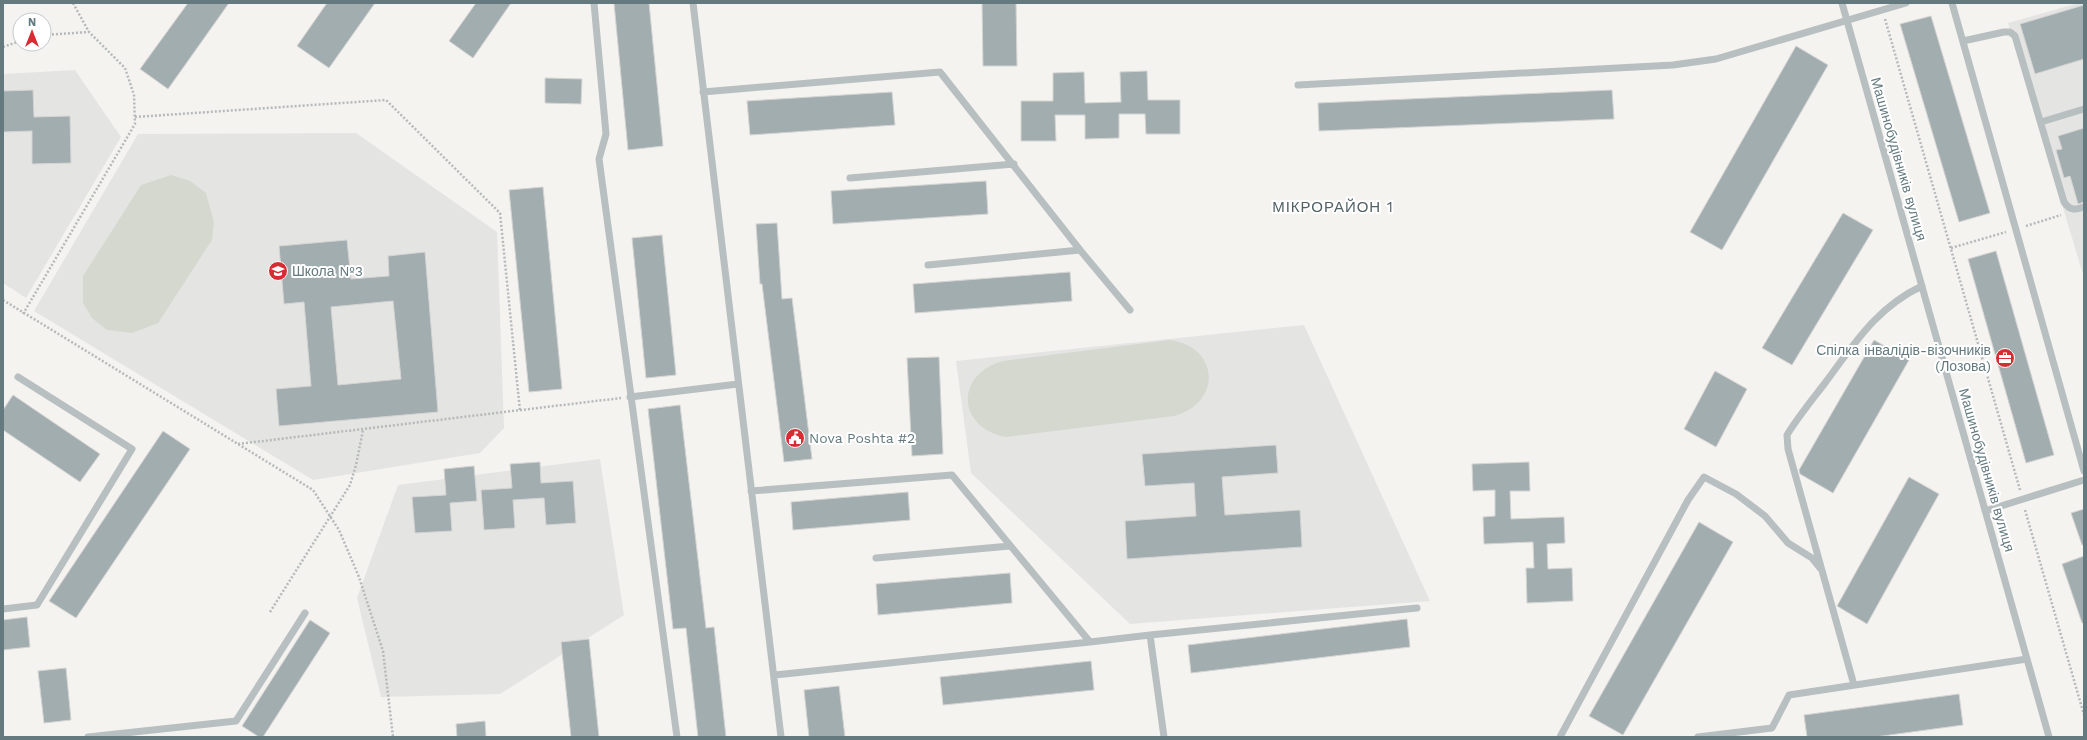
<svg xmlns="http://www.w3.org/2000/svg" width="2087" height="740" font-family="'Work Sans',sans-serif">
  <rect width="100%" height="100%" fill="#f4f3f0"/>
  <path fill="#e4e4e3" d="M2079,3h5v275l-76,-255z
    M75,70l46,67 -95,161 -23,-15v-209z
    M356,133l141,99 7,196 -24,25 -167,27 -279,-169 104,-177z
    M1304,325l126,276 -300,23 -159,-151 -15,-112z
    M600,459l24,156 -124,79 -119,3 -24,-99 41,-113z"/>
  <path fill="#d5d8cf" d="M171,175l19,6 16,12 8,29 -2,18 -54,83 -26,10 -25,-3 -15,-12 -9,-15v-27l58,-91z
    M1170,340c50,7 52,63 4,76l-167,21c-50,-8 -53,-63 -4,-76z"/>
  <path fill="#a2adaf" stroke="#d5d4d3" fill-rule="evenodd" d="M188,3h41l-61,86 -28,-20z
    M327,3h48l-46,65 -32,-22z
    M476,3h35l-38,55 -24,-17z
    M614,3h35l14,143 -35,4z
    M982,3h34l1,63h-34z
    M2084,5v54l-49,15 -15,-50z
    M1931,16l59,197 -31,9 -59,-198z
    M1796,46l32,19 -106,185 -32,-18z
    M1147,71l1,29h32v34h-34l-1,-20h-26v24l-34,1v-24h-30l1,26h-35v-40h32v-28l31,-1 1,31 36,-1 -1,-30z
    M545,78l37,1 -1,25 -36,-1z
    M33,90l1,27 36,-1 1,47 -39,1v-33l-29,1v-41z
    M1612,90l2,29 -295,12 -1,-28z
    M892,92l3,33 -145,10 -3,-34z
    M2084,128v74l-6,2 -8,-28 -6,2 -8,-28 6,-1 -4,-13z
    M986,181l2,33 -155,10 -2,-33z
    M543,187l19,202 -33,3 -20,-202z
    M1843,213l30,17 -81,135 -30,-17z
    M777,223l5,76 10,-1 20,161 -28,3 -22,-178h-2l-4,-60z
    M662,235l14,140 -30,3 -14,-140z
    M347,240l4,39 38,-3 -1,-20 37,-4 13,160 -159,14 -3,-37 35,-3 -7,-84 -20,2 -5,-58zM393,301l8,78 -63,6 -7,-78z
    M1996,251l58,204 -28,8 -58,-204z
    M1070,272l2,29 -157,12 -2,-29z
    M1874,340l35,20 -76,133 -33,-19 -1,-4z
    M939,357l4,97 -31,2 -5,-98z
    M1715,371l32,18 -31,58 -32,-18z
    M13,395l87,59 -20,28 -77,-52v-20z
    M680,405l26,223 8,-1 12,110h-28l-12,-109 -13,1 -25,-220z
    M163,431l27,18 -114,169 -27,-17z
    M1276,445l2,28 -56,4 3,38 75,-5 2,37 -175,12 -2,-38 71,-5 -2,-33 -49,3 -3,-32z
    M540,462l1,21 32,-2 3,42 -30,2 -2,-27 -31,2 2,28 -31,2 -3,-40 31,-2 -2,-24z
    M1529,462l1,29h-20l1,28 53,-2 1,26 -18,1 1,25 24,-1 1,33 -46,2 -1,-35h8l-1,-26 -49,2 -1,-27 12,-1v-26l-22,1 -1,-27z
    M474,466l3,35 -27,2 2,28 -37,2 -3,-36 34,-2 -2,-26z
    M1909,477l30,17 -72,130 -30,-18z
    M908,492l2,28 -117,10 -2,-28z
    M2084,509v36h-2l-11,-32z
    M1699,522l34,20 -110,193 -34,-19z
    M2084,556v67h-2l-20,-59z
    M1010,573l2,30 -134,12 -2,-31z
    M27,617l3,30 -27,3v-30z
    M1407,619l3,28 -219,26 -3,-28z
    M310,620l20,13 -67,104h-4l-17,-11z
    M589,639l10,98h-28l-10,-95z
    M1091,661l3,29 -151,15 -3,-28z
    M66,668l5,52 -27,3 -6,-52z
    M839,686l6,51h-36l-5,-47z
    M1959,694l4,31 -88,12h-68l-3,-22z
    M485,721l1,16h-29l-1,-13z"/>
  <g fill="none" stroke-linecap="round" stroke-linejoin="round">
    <path stroke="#b5b9ba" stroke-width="2.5" stroke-dasharray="2 2" stroke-linecap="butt" d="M1885,19l135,471
      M44,35l45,-3
      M3,47l17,-6
      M135,117l251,-17 114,113 20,198
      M2026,226l35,-11
      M1951,248l55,-16
      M3,300l310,190 26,40 20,47 24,74 10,86
      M23,314l112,-190 -1,-29 -9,-27 -36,-36 -16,-29
      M238,444l383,-46
      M2025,510l59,205
      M270,612l80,-127 6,-20 7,-35"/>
    <path stroke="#b8bfc0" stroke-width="7" d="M594,3l12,131 -7,25 78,578
      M693,3l88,734
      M1842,3l207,734
      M1952,3l132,468
      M1963,41l41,-9h6l5,4 49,166c6,9 11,8 20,5
      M1298,85l375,-20 43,-6 190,-56
      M703,92l237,-20 140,178 50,60
      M2041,122l43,-13
      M850,178l164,-14
      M928,265l152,-15
      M630,397l108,-13
      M751,491l201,-16 138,167 -315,33
      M1985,511l99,-31
      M876,558l134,-12
      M3,609l34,-4 95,-156 -114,-72
      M1150,635l267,-27
      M1090,642l60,-7 14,102
      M1854,685l-66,-236 -1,-14c11,-18 25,-35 38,-52 29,-39 52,-76 97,-97
      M88,737l148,-16 69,-108
      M1560,737l128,-237 16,-23 32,17 29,22 23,27 24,15 8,10
      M1698,737l74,-9 17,-33 238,-36"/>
  </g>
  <defs>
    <symbol id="school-disc" viewBox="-11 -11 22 22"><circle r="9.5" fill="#d72c33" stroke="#fff"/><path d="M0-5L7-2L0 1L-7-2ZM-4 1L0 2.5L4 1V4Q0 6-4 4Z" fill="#fff"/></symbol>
    <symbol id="office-disc" viewBox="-11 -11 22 22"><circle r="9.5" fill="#d72c33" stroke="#fff"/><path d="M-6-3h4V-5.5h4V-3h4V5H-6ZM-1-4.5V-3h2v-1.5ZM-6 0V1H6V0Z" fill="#fff"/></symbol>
    <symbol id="civic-disc" viewBox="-11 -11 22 22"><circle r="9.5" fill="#d72c33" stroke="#fff"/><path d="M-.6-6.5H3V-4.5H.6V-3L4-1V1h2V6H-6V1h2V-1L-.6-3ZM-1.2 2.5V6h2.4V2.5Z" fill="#fff"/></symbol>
  </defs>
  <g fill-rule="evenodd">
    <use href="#school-disc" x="267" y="260" width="22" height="22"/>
    <use href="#office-disc" x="1994" y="347" width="22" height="22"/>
    <use href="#civic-disc" x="784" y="427" width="22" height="22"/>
  </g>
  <g text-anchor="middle" stroke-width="4" stroke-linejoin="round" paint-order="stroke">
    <g font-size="14" fill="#647a7f" stroke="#fff">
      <text transform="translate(1899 159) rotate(74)" y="5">Машинобудівників вулиця</text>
      <text transform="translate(1987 470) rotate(74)" y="5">Машинобудівників вулиця</text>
    </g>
    <g font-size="14" fill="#647a7f" stroke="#fff" text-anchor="start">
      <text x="292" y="276">Школа №3</text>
      <text x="1991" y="355" text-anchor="end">Спілка інвалідів-візочників<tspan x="1991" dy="16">(Лозова)</tspan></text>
      <text x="809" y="443">Nova Poshta #2</text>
    </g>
    <g font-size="15" letter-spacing="1" fill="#526165" stroke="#fff">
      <text x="1333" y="212">МІКРОРАЙОН 1</text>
    </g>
  </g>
  <rect width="2087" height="740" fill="none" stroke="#647a7f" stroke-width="8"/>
  <g transform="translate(32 32)"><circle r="19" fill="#ffffff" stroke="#c1cacc"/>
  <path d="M0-3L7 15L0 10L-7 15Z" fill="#d72c33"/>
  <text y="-6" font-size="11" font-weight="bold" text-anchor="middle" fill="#647a7f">N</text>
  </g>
</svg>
